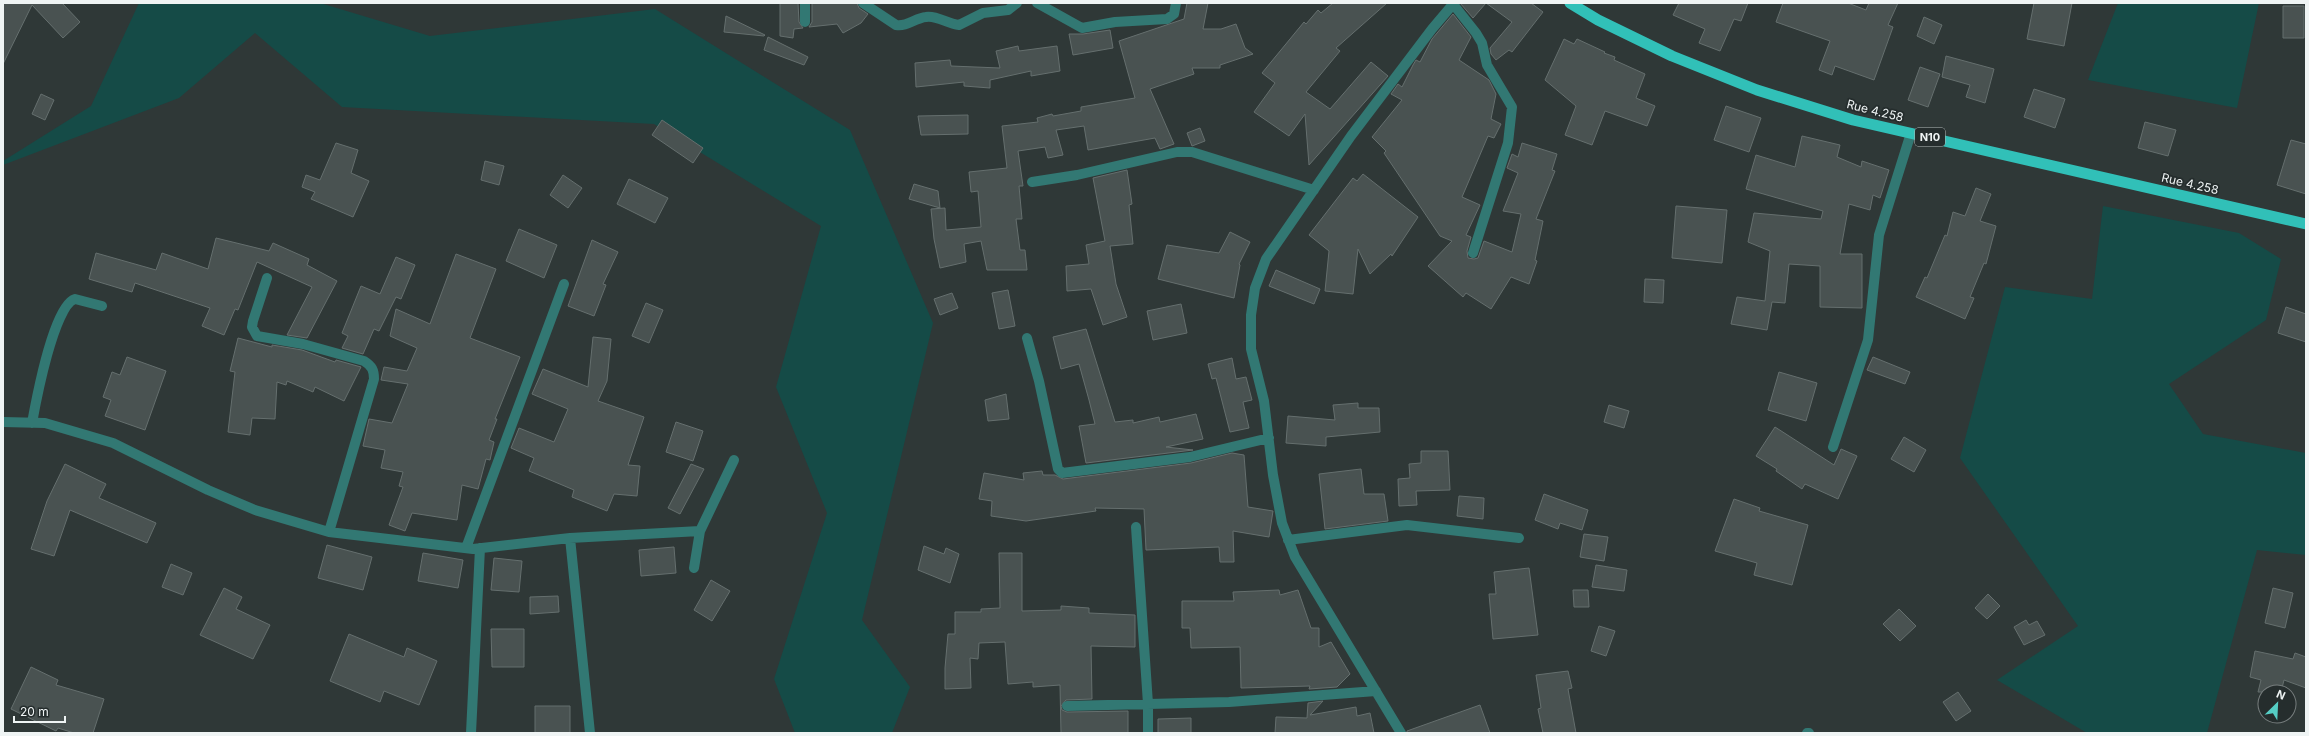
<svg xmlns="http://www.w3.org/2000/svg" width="2309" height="736" font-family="Inter,sans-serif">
  <rect width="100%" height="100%" fill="#2f3837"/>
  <path fill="#154b47" d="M139,3h181l110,33 225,-27 195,121 83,193 -71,297 48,67 -18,46h-97l-21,-54 53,-166 -51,-126 45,-161 -167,-102 -312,-17 -87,-74 -76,65 -176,67v-4l88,-55z
    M2118,3h141l-22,105 -149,-28z
    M2103,206l136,27 42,26 -15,61 -97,64 34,50 103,19v102l-49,-5 -50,183h-120l-90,-53 81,-54 -118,-168 45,-171 87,12z"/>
  <path fill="#495251" stroke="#656f6e" d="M3,3h59l18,19 -17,16 -31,-33 -29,59z
    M780,3h18l1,19 4,6 -9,1 -1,9 -13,-2z
    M812,3h45l2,5 9,6 -7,9 -18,10 -6,-9 -28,3 3,-5z
    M1187,3h21l-5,26h18l15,-5 9,24 8,6 -33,11v3h-28l2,6 -44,15 24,55 -14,5 -5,-11 -67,12 -4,-24 -28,4 7,25 -15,3 -3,-11 -27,4 5,35h-4l3,33h-6l4,31h5l2,20h-40l-6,-29 -17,3 2,18 -26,6 -6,-29 -3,-30 14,-1 1,22 35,-3 -3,-36 -7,1 -2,-20 38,-4 -5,-42 36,-4 -1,-4 15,-4 1,2 28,-5v-4l54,-9 -16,-57 65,-22z
    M1333,3h54l-51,45 4,3 -34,41 24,17 41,-47 17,14 -79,89 -4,-51 -16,22 -35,-24 21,-29 -13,-10 42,-51 2,2 12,-14 3,3z
    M1460,3h26l-13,15z
    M1486,3h45l12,9 -31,40 -3,-2 -13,10 -5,-6 -1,-6 22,-26z
    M1679,3h69l-7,18 -7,-2 -14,32 -21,-8 6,-14 -32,-14z
    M1783,3h65l18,7 3,-7h29l-10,22 5,2 -19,53 -39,-14 -3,9 -13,-5 11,-29 -54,-19z
    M2034,3h38l-8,43 -37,-7z
    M2283,6h21v32h-21z
    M1453,14l18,23 -12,23 30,20 7,14 -5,25 10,5 -7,14 -6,-2 -26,61 18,8 -14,30 5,2 -4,14 1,7 6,1 4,-1 6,-17 28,11 9,-38 -18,-3 15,-38 -11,-5 5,-14 6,3 4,-14 35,11 -5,16 3,1 -19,48 7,2 -8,39 2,1 -8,23 -18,-7 -20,32 -25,-16 -3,4 -35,-31 24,-25 -12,-5 -56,-83 2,-2 -14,-14 30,-37 -11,-6 7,-10 4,3 11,-22 3,-5 4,2 12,-23z
    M726,16l39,19 -1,1 -40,-4z
    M1924,17l18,8 -8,19 -17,-8z
    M1110,30l3,18 -40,7 -4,-21h14z
    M768,37l40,20 -4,8 -40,-15z
    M1564,39l10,5 3,-5 28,13 -1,1 11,4 -1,3 31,14 -9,24 19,8 -8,20 -42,-15 -13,34 -27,-10 11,-29 -31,-26z
    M1018,46l1,5 38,-5 3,25 -29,5v-5l-41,9v8l-26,-2v-4l-48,5 -1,-24 35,-3 1,6 49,2 -4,-17z
    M1946,56l48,13 -9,34 -19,-6 4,-12 -28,-8z
    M1920,67l20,7 -12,33 -20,-7z
    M2034,89l31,10 -10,29 -31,-11z
    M41,94l13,6 -9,20 -13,-6z
    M1726,106l35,12 -12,34 -35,-12z
    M968,115v19l-47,1 -3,-19z
    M662,120l41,28 -10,15 -41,-28z
    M2145,122l31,8 -8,26 -30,-8z
    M1200,128l5,13 -13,5 -5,-13z
    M1802,136l38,9 -3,12 24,10 1,-6 27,9 -9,28 -7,-3 -3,15 -21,-6 -9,50h22v54l-42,-1v-41l-31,-2 -4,39 -13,-1 -5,28 -36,-6 6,-27 28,4 5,-50 -22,-9 6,-29 67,6 2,-8 -77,-22 10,-34 39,12z
    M2291,140l15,4v50l-29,-9z
    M336,143l22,7 -7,23 18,8 -16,36 -42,-18 4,-7 -13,-5 4,-12 14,5z
    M485,161l19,5 -5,19 -18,-5z
    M1127,170l5,34 -3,1 4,39 -23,2 6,38 11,33 -24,8 -12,-36 -24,2 -1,-25 23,-2 -3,-19 19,-4 -12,-63z
    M1363,174l55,43 -26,39 -1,-2 -21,20 -12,-25 -5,45 -28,-3 4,-40 -20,-16 44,-57 4,3z
    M563,175l19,13 -14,20 -18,-13z
    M629,179l39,19 -13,25 -38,-19z
    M914,184l24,7 2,17 -31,-9z
    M1976,188l15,6 -11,27 16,5 -10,38 -2,-1 -14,34 4,1 -9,21 -49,-22 9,-20 2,1 18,-43 2,1 6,-24 12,4z
    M1676,206l51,4 -5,53 -50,-5z
    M519,229l38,16 -13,33 -38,-17z
    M1230,232l20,10 -11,22 1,1 -6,33 -76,-19 9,-34 52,8z
    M216,238l53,13 4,-8 36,16 -2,6 30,16 -30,57 -20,-3 25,-48 -55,-25 -19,48 -3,-1 -11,26 -22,-9 8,-18 -75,-25 -3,9 -43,-13 7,-26 60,17 6,-17 46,16z
    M592,240l26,12 -15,32 3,1 -12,31 -26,-10z
    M456,254l40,15 -26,69 50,19 -25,62h2l-8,21 5,2 -4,18 -4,-1 -8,30 -16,-4 -5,35 -45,-7 -7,18 -16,-6 14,-38 -4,-1 4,-14 -22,-4 4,-18 -22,-4 6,-27 23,4 16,-39 -27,-4 3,-13 23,4 10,-23 -27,-12 6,-27 34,15z
    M396,257l19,8 -14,34 -5,-2 -17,34 -5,-2 -11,25 -21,-6 6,-12 -6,-3 19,-47 19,8z
    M1276,270l44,19 -6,15 -45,-18z
    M1645,279l19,1 -1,23 -19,-1z
    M1008,290l7,36 -16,3 -7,-36z
    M952,293l6,15 -18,7 -6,-16z
    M646,303l17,7 -14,33 -17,-7z
    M1181,304l6,29 -34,7 -6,-29z
    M2286,307l20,7v28l-28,-9z
    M1086,329l29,93 18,-2v3l26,-6 1,5 36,-8 7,25 -37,8 27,3 -107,13 -7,-37 16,-2 -6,-24 -10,-36 -18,5 -8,-32z
    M593,337l18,2 -4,42 -9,20 46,16 -16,48 12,1 -3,30 -23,-2 -7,17 -35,-14 2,-7 -45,-19 5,-13 -23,-10 8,-20 35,14 14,-33 -36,-15 11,-25 45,18z
    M238,338l34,9v-2l30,5 33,12 1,-2 25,7 -17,34 -29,-14 -2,5 -26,-11 -1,4 -9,-3 -2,37 -23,-1 -2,17 -22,-3 7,-60 -5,-1z
    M127,357l39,14 -21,59 -40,-14 6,-16 -8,-3 9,-25 8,3z
    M1873,357l37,15 -5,12 -38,-14z
    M1232,358l4,21 10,-2 6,23 -9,2 6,26 -19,4 -14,-54 -4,1 -4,-15z
    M1779,372l38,11 -11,38 -38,-11z
    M1006,394l3,25 -21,2 -3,-21z
    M1358,403v5h21l1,24 -54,5v9l-40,-3 2,-27 47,4 -2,-15z
    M1609,405l20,6 -5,17 -20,-6z
    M676,422l27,9 -10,30 -27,-9z
    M1775,427l59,38 7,-16 16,7 -19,43 -33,-15 -3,5 -26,-18 1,-2 -21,-13z
    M1904,437l22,13 -12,22 -23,-13z
    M1421,451h27l2,39 -34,1 1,14 -18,1 -1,-27 12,-1 -1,-14 12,-1z
    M1232,453l12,2 4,52 25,4 -4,26 -36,-6 1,31h-14l-1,-15 -73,3 -2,-41 -49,-1 1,3 -70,10 -35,-5 1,-15 -13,-2 5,-26 40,7 -1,-7 19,-2 1,4h12l8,4 128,-16z
    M65,464l41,20 -7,14 57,25 -9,20 -77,-33 -16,46 -23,-7 16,-48z
    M691,464l13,5 -24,45 -12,-6z
    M1361,469l3,25h20l4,27 -63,8 -6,-55z
    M1544,494l44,16 -6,20 -22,-7 -2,6 -23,-9z
    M1459,496l25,2 -1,21 -26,-3z
    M1734,499l26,9 -1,3 49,14 -16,60 -38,-10 3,-12 -42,-12z
    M1584,534l24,3 -4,24 -24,-4z
    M327,545l45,12 -9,33 -45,-12z
    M924,546l20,8 2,-6 13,6 -9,29 -32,-13z
    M674,547l2,26 -35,3 -2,-26z
    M423,553l40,7 -5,28 -40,-7z
    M999,553h23v58l39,-1v-4l28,2v5l46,2v32l-44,-1 1,53 -26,1 -5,6 1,4 5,2 61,-1v22h-67l-1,-48 -27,2v-5l-25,2 -3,-42 -26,1 -1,16 -8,-1 1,30 -26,1v-21l3,-34h7v-22h26v-3l19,-1z
    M494,558l28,3 -3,31 -28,-2z
    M171,564l21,9 -9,22 -21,-8z
    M1596,565l31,5 -3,21 -32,-4z
    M1529,568l9,67 -45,4 -4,-45h7l-2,-22z
    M711,580l19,11 -18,30 -18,-11z
    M224,588l18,9 -6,12 34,16 -17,34 -53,-24z
    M2273,588l20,5 -8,35 -20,-5z
    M1279,590l1,5 18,-5 13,38h8v19l12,-5 19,32 -13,13 -28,2 1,-3 -69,2 -1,-41 -49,1 -1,-20h-8v-27h52l-1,-9z
    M1573,590h15l1,17h-15z
    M1988,594l12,12 -13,13 -12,-11z
    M558,596l1,16 -29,2v-17z
    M1899,609l17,17 -16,15 -17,-17z
    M2026,620l3,5 8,-4 8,14 -21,10 -10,-18z
    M1599,626l16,5 -9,25 -15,-5z
    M491,629h33v38h-32z
    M349,634l55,23 3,-9 30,13 -18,44 -35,-14 -4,11 -50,-21z
    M2255,651l38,8 2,-6 11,4v31l-22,-8 -3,12h-23l3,-12 -11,-3z
    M31,667l27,13 -2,5 48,14 -11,34h-19l-16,-5 -2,3 -45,-22z
    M1568,671l4,17 -4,1 8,44h-33l-5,-24 3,-1 -5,-33z
    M1958,692l13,19 -15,10 -13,-19z
    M1323,701l-13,14 46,-8 1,9 13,-3 4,20h-99l1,-16 31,1 1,-15z
    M1480,705l10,28h-83v-2z
    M535,706h35v27h-35z
    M1191,718v15h-33v-14z"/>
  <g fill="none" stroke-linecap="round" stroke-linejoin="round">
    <path stroke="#327873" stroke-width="10" d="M863,3l33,22c11,2 19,-7 30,-8 11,-2 21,7 33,8l24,-12 25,-3 9,-7
      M1037,3l45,25 33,-6 52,-3 7,-5 2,-11
      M1453,4l23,29 6,10 5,22 25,42 -4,36 -35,110
      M805,22v-19
      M1032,182l45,-7 100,-23h15l122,38
      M267,278l-14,43 -1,6 5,9 46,8 61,17c8,5 10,9 10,18l-45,153
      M1027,338l12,43 19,88 4,4 128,-16 79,-19
      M3,422l42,1 68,20 95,47 47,20 74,22 144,17 97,-11 130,-7
      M32,423c4,-22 22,-118 43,-124l27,7
      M1833,447l35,-107 11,-105 32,-102
      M1136,527l12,177v29
      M570,538l20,195
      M1288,540l119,-15 112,13
      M466,548l98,-264
      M694,568l6,-37 34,-71
      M1067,706l162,-4 147,-11
      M471,733l9,-185
      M1401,733l-106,-176 -13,-34 -9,-48 -9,-74 -13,-52v-34l4,-27 11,-29 85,-123 81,-107 22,-26
      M1807,733h2"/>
    <path stroke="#31c0b8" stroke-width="11" d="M1570,3l28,17 74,36 85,34 96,30 453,104"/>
  </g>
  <g text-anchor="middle" stroke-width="3.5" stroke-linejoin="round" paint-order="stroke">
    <rect fill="#252d2d" stroke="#b2b8b8" stroke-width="1" x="1915" y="128" width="30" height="18" rx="3"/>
    <g font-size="11" font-weight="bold" fill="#eff4f4">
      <text x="1930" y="141">N10</text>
    </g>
    <g font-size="12" fill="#eff4f4" stroke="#252d2d">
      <text transform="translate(1875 111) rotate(14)" y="4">Rue 4.258</text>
      <text transform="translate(2190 184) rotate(13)" y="4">Rue 4.258</text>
    </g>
  </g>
  <rect width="2309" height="736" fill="none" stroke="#eff4f4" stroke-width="8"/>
  <g transform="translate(2277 704) rotate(24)"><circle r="19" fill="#252d2d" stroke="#767d7d"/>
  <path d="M0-3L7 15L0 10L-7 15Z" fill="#55cec5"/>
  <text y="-6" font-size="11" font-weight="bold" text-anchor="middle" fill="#eff4f4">N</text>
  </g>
  <path d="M14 716v6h51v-6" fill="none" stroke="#eff4f4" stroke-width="2"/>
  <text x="20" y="716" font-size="12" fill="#eff4f4" stroke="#252d2d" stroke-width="3" paint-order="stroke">20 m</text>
</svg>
